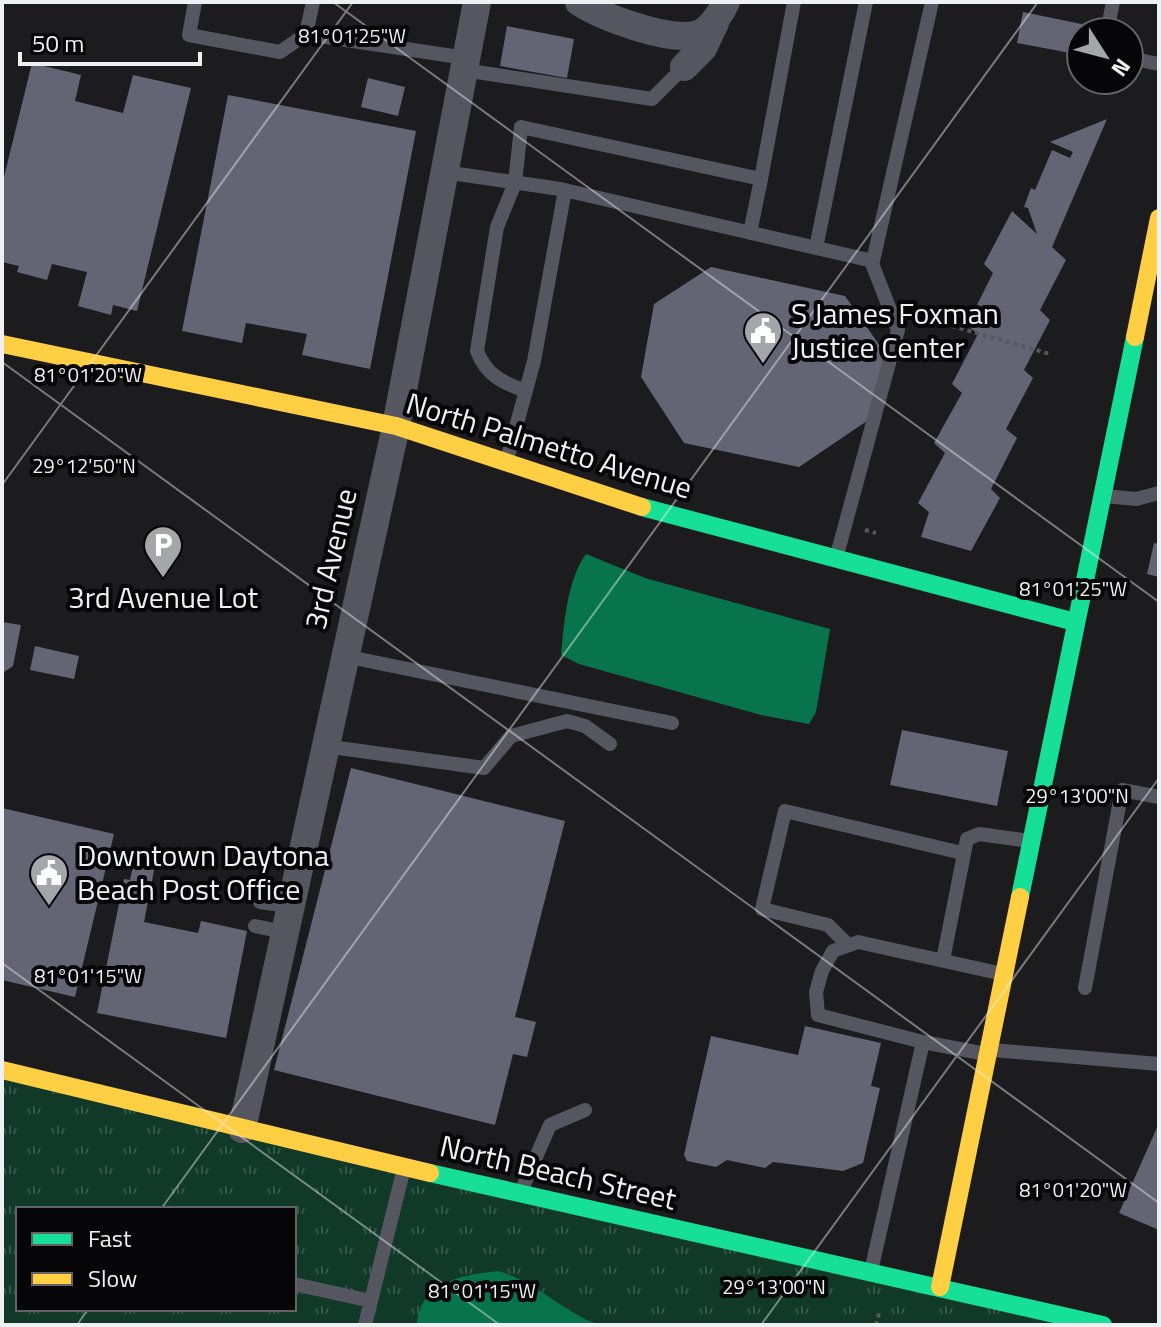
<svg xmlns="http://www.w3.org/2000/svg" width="1161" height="1327" font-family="'Titillium Web',sans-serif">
  <defs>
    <pattern id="park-tufts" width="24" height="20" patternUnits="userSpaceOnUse" patternTransform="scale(2)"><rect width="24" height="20" fill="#103928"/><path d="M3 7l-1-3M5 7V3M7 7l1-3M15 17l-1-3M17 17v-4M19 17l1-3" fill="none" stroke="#335648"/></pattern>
  </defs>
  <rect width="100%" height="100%" fill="#1c1c1f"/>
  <path fill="url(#park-tufts)" fill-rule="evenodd" d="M2,1070l1101,255h-1101zM18,1209h276v100h-276z"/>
  <path fill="#08744e" d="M586,554l59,24 185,51 -14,83 -7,12 -48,-9 -182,-51 -18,-9c3,-31 6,-75 25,-101z
    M498,1271c37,10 65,41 101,54h-182c3,-44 46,-50 81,-54z"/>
  <path fill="#646474" d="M1023,12l68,14 -1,6h-9v23l-64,-12z
    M507,26l67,13 -7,39 -67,-12z
    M32,63l49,12 -6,26 48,12 10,-38 58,13 -54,223 -24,-6 -2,10 -33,-9 9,-34 -35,-8 -5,16 -30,-8 2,-6 -17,-4v-77z
    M368,78l37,9 -7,29 -37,-9z
    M228,95l188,36 -46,238 -68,-14 5,-21 -61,-11 -4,20 -60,-12z
    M1107,119l-55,128 14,13 -26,50 10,10 -26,50 9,8 -27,51 11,9 -26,51 9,9 -29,53 -50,-14 8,-25 -11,-9 27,-50 -11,-10 28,-50 -10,-9 26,-50 -11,-9 26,-52 -9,-9 28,-53 25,23 -9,-26 -4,-1 7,-19 4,2 17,-40 18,8 3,-6 -23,-10z
    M711,267l134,29 40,57 -18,68 -68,46 -115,-24 -43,-66 13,-73z
    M1154,543l5,1v33l-12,-3z
    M2,622l19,3 -8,41 -9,6z
    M35,646l44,10 -5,23 -44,-9z
    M902,730l106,21 -11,55 -107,-21z
    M351,768l214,53 -50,196 21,5 -9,35 -14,-3 -18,71 -221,-55z
    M2,808l112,26 -39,163 -73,-17z
    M133,866l21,4 -10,52 54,11 3,-12 46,10 -21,107 -129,-25 27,-134 6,1z
    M805,1026l76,17 -10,43 9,2 -17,75 -20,8 -70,-9 -8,6 -38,-8 -11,7 -29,-6 -3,-6 27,-119 87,19z
    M1159,1123v107l-40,-17z"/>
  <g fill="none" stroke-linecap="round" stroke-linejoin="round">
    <path stroke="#57585d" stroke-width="4" stroke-dasharray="4 4" stroke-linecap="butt" d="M952,326l98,28
      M865,530l11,3
      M876,1325l3,-12"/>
    <path stroke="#565660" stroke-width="14" d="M195,2l-6,33 91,17 26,-18 7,-32
      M1107,32l6,-30
      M306,34l160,24
      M1129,58l30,6
      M464,70l188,29 32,-32
      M444,172l116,17 313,72 59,-259
      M750,233l11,-54
      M816,248l50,-246
      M526,391c-23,-8 -40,-16 -49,-40l20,-124 18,-44 6,-56 240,52 33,-177
      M507,460l27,-99 31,-171
      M1104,496l32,3 23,-6
      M837,555l61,-225 -27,-69
      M344,656l328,67
      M324,746l160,22 27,-32 56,-15 18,5 25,18
      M260,902l29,4
      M255,926l29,6
      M848,945l-20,-20 -66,-16 23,-98 177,42
      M943,960l24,-121 12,-5 51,7
      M1085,988l37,-198 37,7
      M923,1042l-105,-27 -2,-23 6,-21 11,-20 25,-9 145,32
      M992,1050l167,14
      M522,1189l28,-64 35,-15
      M871,1271l52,-229 63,12
      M294,1284l77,17
      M365,1325l39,-157"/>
    <path stroke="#565660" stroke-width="28" d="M579,2c23,15 92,41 119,32 12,-4 23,-21 28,-32
      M684,67l19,-19 12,-25
      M242,1129l154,-703 81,-424"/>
    <path stroke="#16e098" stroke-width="18" d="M642,507l433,115
      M1020,897l115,-560
      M430,1173l673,152"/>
    <path stroke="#ffcf43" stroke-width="18" d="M1135,337l24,-119
      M2,344l394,82 246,81
      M2,1070l428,103
      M940,1287l80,-390"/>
  </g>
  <path fill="none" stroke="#eff0f3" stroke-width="2" stroke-opacity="0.45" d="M333,2l826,600M2,362l1157,841M2,485l351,-483M2,963l498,362M161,1209l877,-1207M77,1325l11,-16M761,1325l398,-547"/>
  <defs>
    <symbol id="civic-pin" viewBox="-11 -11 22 30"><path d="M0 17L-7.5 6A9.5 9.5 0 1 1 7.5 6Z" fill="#a5a6a9" stroke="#060608"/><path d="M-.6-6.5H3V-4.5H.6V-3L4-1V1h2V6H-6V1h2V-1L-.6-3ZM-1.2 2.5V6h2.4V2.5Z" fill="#fff"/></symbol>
    <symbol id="parking-pin" viewBox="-11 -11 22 30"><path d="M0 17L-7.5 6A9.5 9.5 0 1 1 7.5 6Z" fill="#a5a6a9" stroke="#060608"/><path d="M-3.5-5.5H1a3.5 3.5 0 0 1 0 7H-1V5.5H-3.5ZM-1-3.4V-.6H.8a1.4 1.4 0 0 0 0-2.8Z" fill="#fff"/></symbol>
  </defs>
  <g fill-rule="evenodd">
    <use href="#civic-pin" x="741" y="309" width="44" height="60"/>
    <use href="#parking-pin" x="141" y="523" width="44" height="60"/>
    <use href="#civic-pin" x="27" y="851" width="44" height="60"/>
  </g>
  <g text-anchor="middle" stroke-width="8" stroke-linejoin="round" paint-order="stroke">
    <g font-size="30" fill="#eff0f3" stroke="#060608" text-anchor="start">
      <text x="791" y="324">S James Foxman<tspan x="791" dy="34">Justice Center</tspan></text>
      <text x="163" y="608" text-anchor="middle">3rd Avenue Lot</text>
      <text x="77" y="866">Downtown Daytona<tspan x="77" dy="34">Beach Post Office</tspan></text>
    </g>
    <g font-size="30" fill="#eff0f3" stroke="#060608">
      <text transform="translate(549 446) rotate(17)" y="10">North Palmetto Avenue</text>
      <text transform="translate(331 559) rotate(-77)" y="10">3rd Avenue</text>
      <text transform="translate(558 1173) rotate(13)" y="10">North Beach Street</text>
    </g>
  </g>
  <g font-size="20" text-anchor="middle" fill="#eff0f3" stroke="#060608" stroke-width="8" stroke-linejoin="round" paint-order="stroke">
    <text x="352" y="43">81°01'25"W</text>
    <text x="88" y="382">81°01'20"W</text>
    <text x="84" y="473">29°12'50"N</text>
    <text x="1073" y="596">81°01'25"W</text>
    <text x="1077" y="803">29°13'00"N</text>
    <text x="88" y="983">81°01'15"W</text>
    <text x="1073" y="1197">81°01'20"W</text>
    <text x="774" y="1294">29°13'00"N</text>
    <text x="482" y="1298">81°01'15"W</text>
  </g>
  <rect width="1161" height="1327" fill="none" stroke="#eff0f3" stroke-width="8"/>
  <rect x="16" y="1207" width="280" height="104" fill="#060608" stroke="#636466" stroke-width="2"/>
  <rect x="32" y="1233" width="40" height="12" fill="#16e098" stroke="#636466" stroke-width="2"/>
  <text x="88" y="1247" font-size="24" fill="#eff0f3">Fast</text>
  <rect x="32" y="1273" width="40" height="12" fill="#ffcf43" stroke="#636466" stroke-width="2"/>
  <text x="88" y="1287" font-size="24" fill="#eff0f3">Slow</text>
  <g transform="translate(1105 56) rotate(126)"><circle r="38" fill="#060608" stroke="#636466" stroke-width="2"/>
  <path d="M0-6L14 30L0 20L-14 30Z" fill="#a5a6a9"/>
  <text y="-12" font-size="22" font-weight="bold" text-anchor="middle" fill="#eff0f3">N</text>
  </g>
  <path d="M20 52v12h180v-12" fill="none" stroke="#eff0f3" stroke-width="4"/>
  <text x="32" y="52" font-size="24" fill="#eff0f3" stroke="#060608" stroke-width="6" paint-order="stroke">50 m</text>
</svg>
